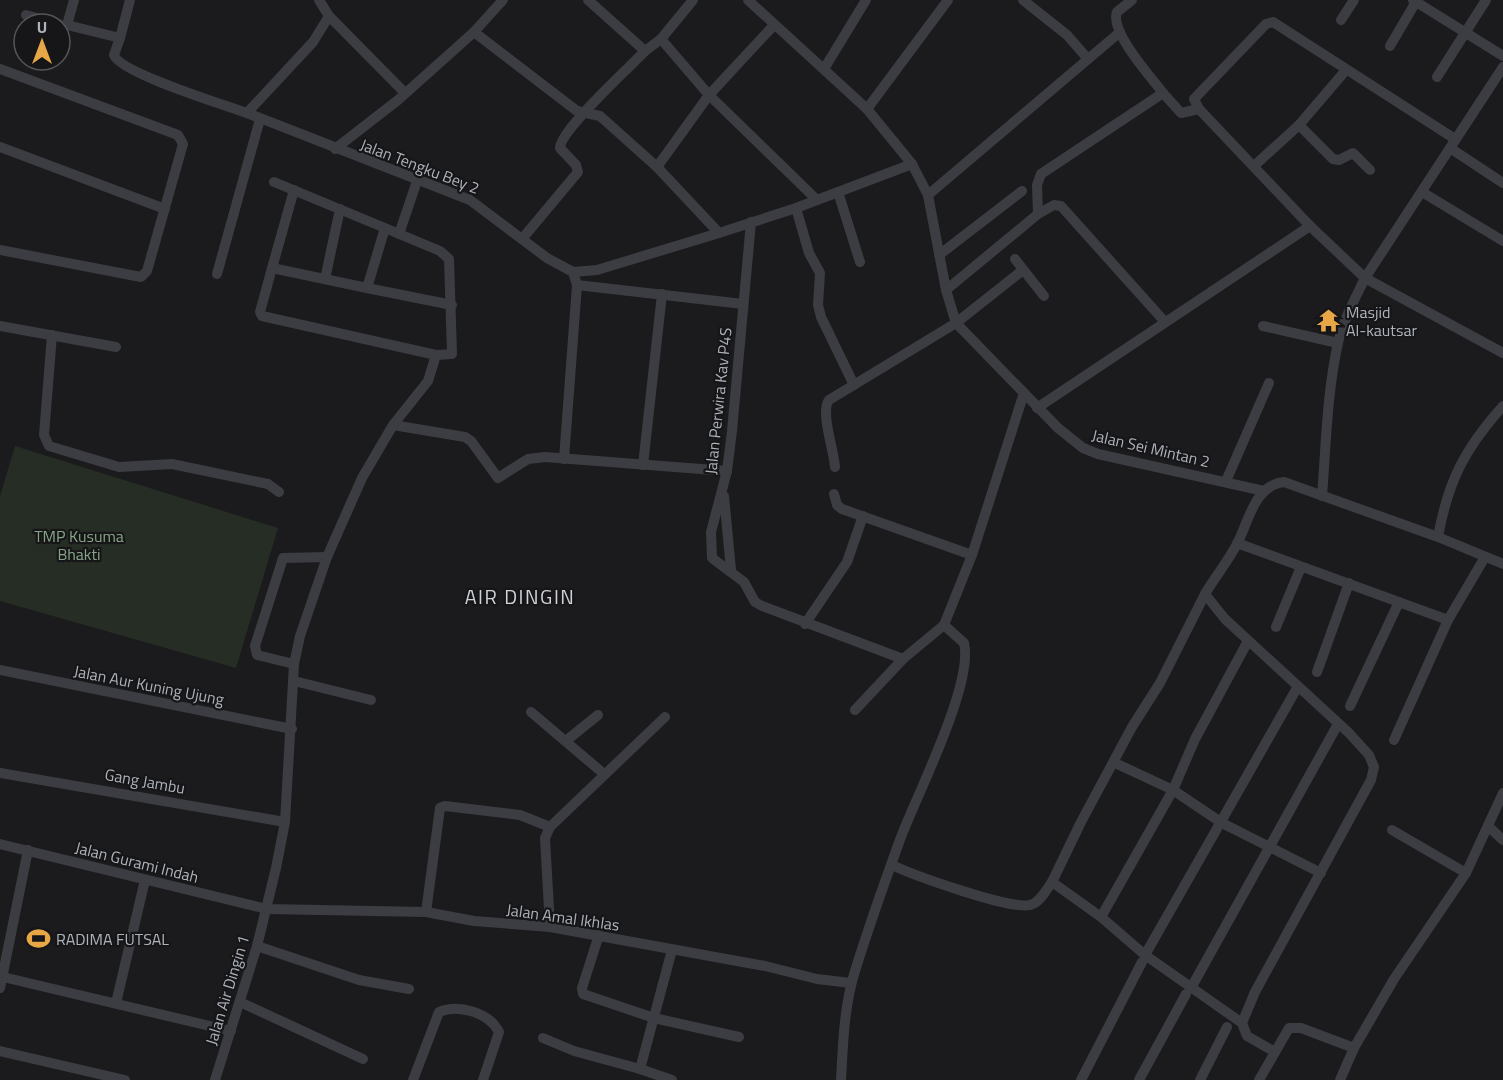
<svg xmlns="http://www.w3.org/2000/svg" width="1503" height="1080" viewBox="0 0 1503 1080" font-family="'Titillium Web',sans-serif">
<rect width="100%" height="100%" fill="#1b1b1d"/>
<polygon fill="#252d25" points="15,446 278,528 236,668 0,601 0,496"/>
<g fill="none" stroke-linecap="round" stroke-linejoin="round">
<g stroke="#3c3d42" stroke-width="10">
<path d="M74,0L67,25L120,38L114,55C120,73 225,105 247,113"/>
<polyline points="319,0 329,16 405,93"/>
<polyline points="503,0 474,32 577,111 600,116 657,167 719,233"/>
<polyline points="588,0 645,51 661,39 693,0"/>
<polyline points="748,0 867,109 912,164 928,195 946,290 956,323 1058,428 1083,448 1098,454 1264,491"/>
<polyline points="1023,0 1067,35 1088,59"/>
<path d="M1132,0L1117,12C1109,31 1151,77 1163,93L1041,174L1037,185L1038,214L1054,205L1061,206L1165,322"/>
<polyline points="1413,0 1503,56"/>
<polyline points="26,15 59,24"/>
<polyline points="329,16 313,42 247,113 470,200 547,258 573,272 597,270 719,233 796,208 912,164"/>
<polyline points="1341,20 1354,0"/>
<polyline points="120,38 130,0"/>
<polyline points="661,39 709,95 817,200"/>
<polyline points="1390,46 1417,0"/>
<polyline points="0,69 178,135 183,144 147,271 141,277 0,250"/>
<polyline points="824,69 866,0"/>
<polyline points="1437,77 1486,0"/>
<polyline points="1163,93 1181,113 1199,109"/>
<polyline points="867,109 948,0"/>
<polyline points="1299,125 1333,159 1339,160 1353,153 1370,170"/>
<polyline points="1455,139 1273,22 1266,24 1194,99 1199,109 1310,226 1365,278 1503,353"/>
<polyline points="0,147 165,209"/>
<polyline points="1450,148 1503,183"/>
<polyline points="335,149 398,100 474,32"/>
<polyline points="1254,166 1299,125 1346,70"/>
<polyline points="657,167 709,95 774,25"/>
<polyline points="274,182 385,228 367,288 272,268 260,312 262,316 436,355 452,354 449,259 440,251 385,228"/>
<polyline points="838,192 860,262"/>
<polyline points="1422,192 1503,241"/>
<polyline points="928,195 1120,32"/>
<polyline points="796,208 809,253 820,273 818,305 821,317 854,385"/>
<polyline points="751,222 732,431 727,471 711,532 712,558 744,582 755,602 762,606 903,659"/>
<polyline points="399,234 417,181"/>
<path d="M522,239L578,172L576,165L560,148C560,130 630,67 645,51"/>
<polyline points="939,255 1022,191"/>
<polyline points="1015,259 1044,296"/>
<polyline points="272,268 294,190"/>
<polyline points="573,272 577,285 743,304"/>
<polyline points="217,274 260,119"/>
<polyline points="325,279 340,209"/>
<polyline points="367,288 452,305"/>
<polyline points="946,290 1038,214"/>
<polyline points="0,326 116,347"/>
<polyline points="1263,326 1338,343"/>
<polyline points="52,335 44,435 49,446 119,467 172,464 268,484 279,492"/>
<polyline points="1037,408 1310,226"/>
<polyline points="393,425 465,437 471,441 498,478 528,459 545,457 727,471"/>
<polyline points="564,459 577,285"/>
<polyline points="643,465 662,294"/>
<path d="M835,467C834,450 820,412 829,400L956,323L1023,270"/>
<polyline points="1226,481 1269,383"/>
<polyline points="834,494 837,505 842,509 972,555"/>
<polyline points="724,496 731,570"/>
<path d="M1322,496C1326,446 1327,392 1338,343C1343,320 1355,299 1365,278L1503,67"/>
<path d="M1438,537C1448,481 1465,448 1503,406"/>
<polyline points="1237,543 1448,620"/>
<polyline points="805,624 847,562 863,516"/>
<polyline points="1276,627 1301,567"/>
<polyline points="294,664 257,655 255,646 283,558 327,557"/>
<polyline points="0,670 292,729"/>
<polyline points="1317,672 1349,583"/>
<polyline points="294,681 371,700"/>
<polyline points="1350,706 1399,602"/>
<polyline points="855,710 903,659 944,625 972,555 1024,393"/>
<polyline points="531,712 604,774"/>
<polyline points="567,740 598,715"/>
<polyline points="1394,740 1448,620 1485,557"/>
<polyline points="1115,763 1173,790 1222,823 1321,873"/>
<polyline points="0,773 285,822"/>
<polyline points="1488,826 1503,840"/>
<polyline points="1392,830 1466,873"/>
<polyline points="0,844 267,909 426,912 474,921 550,927 765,966 817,979 851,983"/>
<path d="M892,865C913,875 1010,910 1030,905C1040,903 1046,890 1052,882L1101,917L1145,955L1242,1023L1247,1036L1275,1052"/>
<polyline points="1052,882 1081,822 1132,727 1160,683 1205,594"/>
<polyline points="426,912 440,808 445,806 520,815 550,827"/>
<polyline points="1101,917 1173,790 1195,739 1248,641"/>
<polyline points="550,927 545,838 550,827 665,717"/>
<polyline points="599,935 582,988 583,994 654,1018 739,1037"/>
<polyline points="257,946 359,980 409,989"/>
<polyline points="1145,955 1297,688"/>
<polyline points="3,977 231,1031"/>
<polyline points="0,988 28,850"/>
<polyline points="1191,988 1338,724"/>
<polyline points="240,1002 363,1059"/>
<polyline points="116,1003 145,880"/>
<path d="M1242,1023L1255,992L1371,780L1374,767L1369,755L1349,733L1225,619L1205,594C1215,577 1229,560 1238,542C1249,520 1255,485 1284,482L1438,537L1503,564"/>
<polyline points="543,1038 574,1051 640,1069"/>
<polyline points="0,1051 125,1080"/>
<polyline points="215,1080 257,946 276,868 285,822 294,664 300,636 327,557 362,478 393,425 428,381 436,355"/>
<path d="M413,1080L439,1012C458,1004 489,1012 499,1032L483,1080"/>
<polyline points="672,1080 640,1069 672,950"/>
<path d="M841,1080C843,1044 844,1006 855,971C869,926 885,881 901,837C917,795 974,683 964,643L944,625"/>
<polyline points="1081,1080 1142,962"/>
<polyline points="1139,1080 1186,994"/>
<polyline points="1200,1080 1227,1027"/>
<polyline points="1259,1080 1289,1028 1301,1028 1354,1048 1394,979 1466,873 1503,793"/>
<polyline points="1340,1080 1354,1048"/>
</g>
</g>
<defs>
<symbol id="temple-bare" viewBox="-9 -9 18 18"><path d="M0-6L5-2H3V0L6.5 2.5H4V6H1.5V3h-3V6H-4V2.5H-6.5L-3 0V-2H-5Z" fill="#e8a747" stroke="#161618" stroke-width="2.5" paint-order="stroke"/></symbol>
<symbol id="stadium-bare" viewBox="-9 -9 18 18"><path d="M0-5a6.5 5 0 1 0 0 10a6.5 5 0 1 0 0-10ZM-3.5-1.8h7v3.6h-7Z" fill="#e8a747" stroke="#161618" stroke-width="2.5" paint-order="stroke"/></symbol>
</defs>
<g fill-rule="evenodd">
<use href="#temple-bare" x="1312" y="304" width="33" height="33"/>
<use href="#stadium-bare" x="22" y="922" width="33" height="33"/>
</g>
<g text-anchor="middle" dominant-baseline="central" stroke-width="4.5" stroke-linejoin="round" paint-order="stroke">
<g font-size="16" fill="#aeb3bb" stroke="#161618">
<text transform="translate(420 166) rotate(21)">Jalan Tengku Bey 2</text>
<text transform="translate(718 401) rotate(-84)">Jalan Perwira Kav P4S</text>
<text transform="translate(1151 448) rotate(13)">Jalan Sei Mintan 2</text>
<text transform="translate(149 685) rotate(11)">Jalan Aur Kuning Ujung</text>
<text transform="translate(145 781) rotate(10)">Gang Jambu</text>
<text transform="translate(137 862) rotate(14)">Jalan Gurami Indah</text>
<text transform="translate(563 917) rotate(8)">Jalan Amal Ikhlas</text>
<text transform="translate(227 990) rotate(-73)">Jalan Air Dingin 1</text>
</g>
<g font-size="16" fill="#aeb3bb" stroke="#161618" text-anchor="start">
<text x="1346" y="312">Masjid<tspan x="1346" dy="18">Al-kautsar</tspan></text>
<text x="56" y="939">RADIMA FUTSAL</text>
</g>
<g font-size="16" fill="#87a586" stroke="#161618">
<text x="79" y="536">TMP Kusuma<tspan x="79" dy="18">Bhakti</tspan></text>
</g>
<g font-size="20" letter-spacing="1.5" fill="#cfd2d8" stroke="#161618">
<text x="520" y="596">AIR DINGIN</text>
</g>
</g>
<g transform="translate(42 42)"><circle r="28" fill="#161618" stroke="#535559" stroke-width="1.5"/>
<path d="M0-4.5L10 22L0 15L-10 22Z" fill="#e8a747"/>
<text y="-9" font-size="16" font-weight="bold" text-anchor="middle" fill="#aeb3bb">U</text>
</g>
</svg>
